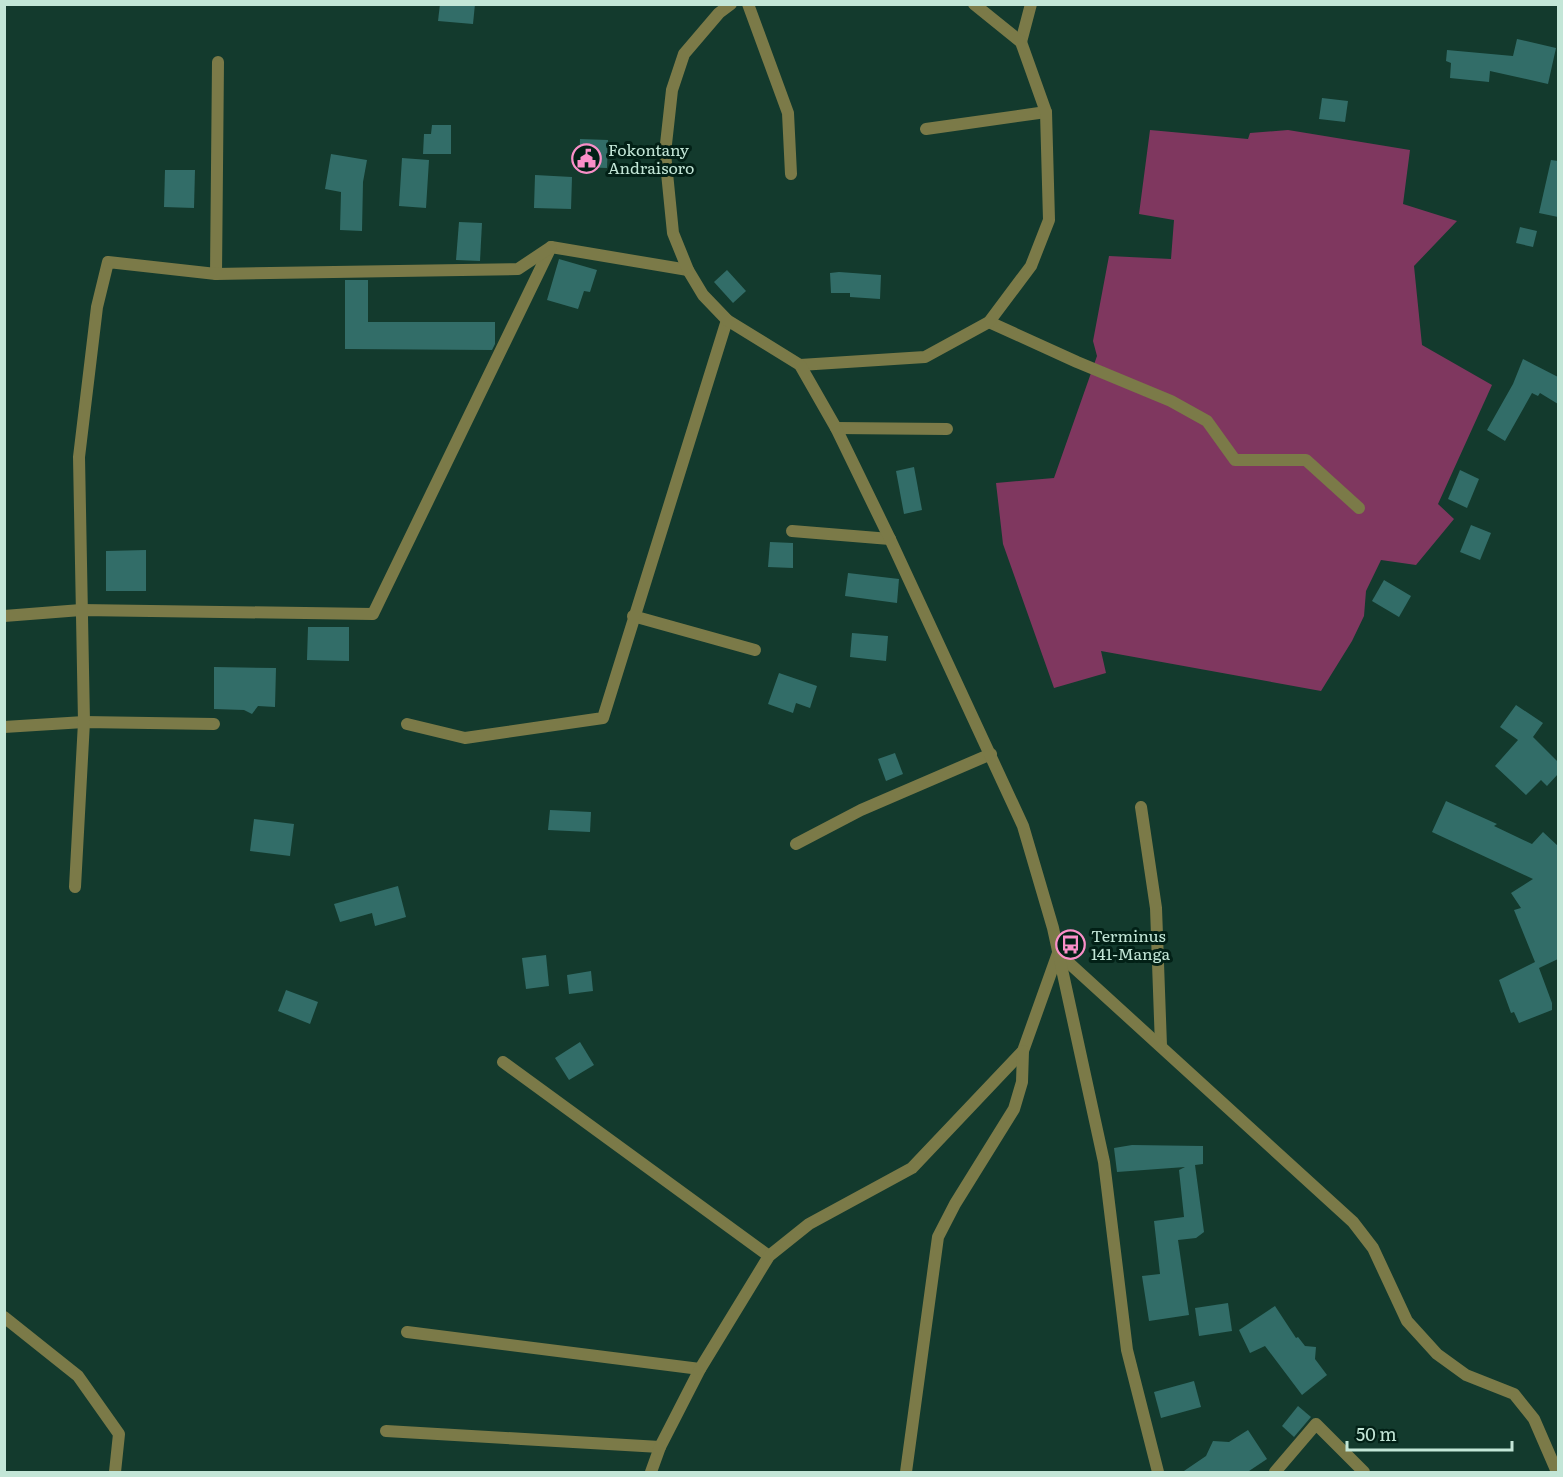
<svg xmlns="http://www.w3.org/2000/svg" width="1563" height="1477" viewBox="0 0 1563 1477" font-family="Literata,serif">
<rect width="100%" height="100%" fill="#133a2d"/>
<polygon fill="#7f375f" points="1150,130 1248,139 1250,133 1288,130 1410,150 1403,204 1457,221 1414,266 1422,345 1492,385 1438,504 1454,519 1416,565 1381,560 1366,591 1364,616 1352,641 1321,691 1101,651 1106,673 1054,688 1003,544 996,483 1054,478 1097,356 1093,341 1109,256 1171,259 1174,220 1139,214"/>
<g fill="#326d68">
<polygon points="440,4 475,4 473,24 438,21"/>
<polygon points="1517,39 1556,48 1548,84 1490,71 1489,82 1450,78 1451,63 1446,61 1447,50 1513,56"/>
<polygon points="1322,98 1348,101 1345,122 1319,119"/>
<polygon points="432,125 451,125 451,154 423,154 424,134 431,134"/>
<polygon points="580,139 608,140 607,168 579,167"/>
<polygon points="331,154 367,160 363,182 362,231 340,230 341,192 325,189"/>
<polygon points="402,158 429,160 426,208 399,206"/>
<polygon points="1551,160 1558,161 1558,217 1539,213"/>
<polygon points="165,170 195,170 194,208 164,207"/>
<polygon points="535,175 572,177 571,209 534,208"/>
<polygon points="459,222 482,223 480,261 456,260"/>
<polygon points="1520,227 1537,231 1533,247 1516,243"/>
<polygon points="559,259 597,270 590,292 584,291 578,309 547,300"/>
<polygon points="727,270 746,291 733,303 714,282"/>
<polygon points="839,272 881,275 880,299 850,297 850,293 831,293 830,273"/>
<polygon points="345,280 368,280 368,322 495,322 495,344 492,350 345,349"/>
<polygon points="1523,359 1558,377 1558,404 1540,393 1538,396 1532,393 1505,441 1487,430 1513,384"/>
<polygon points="914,467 922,510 904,514 896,471"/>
<polygon points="1460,470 1479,479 1467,508 1448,499"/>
<polygon points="1471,525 1491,533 1480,560 1460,552"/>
<polygon points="770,542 793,543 793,568 768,567"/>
<polygon points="146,550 146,591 106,591 106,551"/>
<polygon points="848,573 899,579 897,603 845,596"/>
<polygon points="1384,580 1411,596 1399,617 1372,601"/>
<polygon points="308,627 349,627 349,661 307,660"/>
<polygon points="852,633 888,636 886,661 850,657"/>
<polygon points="214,667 276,668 275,707 258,706 252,714 244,710 214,709"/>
<polygon points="779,673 817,686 810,708 796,703 793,713 768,704"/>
<polygon points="1516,705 1543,723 1533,737 1558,762 1558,774 1547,786 1541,780 1526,795 1495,766 1518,740 1500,727"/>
<polygon points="895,753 903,774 886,781 878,759"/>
<polygon points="1446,801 1497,824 1494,826 1532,844 1543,832 1558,846 1558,959 1539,968 1552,1003 1552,1010 1519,1023 1514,1012 1511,1013 1499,980 1535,962 1514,910 1521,908 1511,893 1533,879 1432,832"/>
<polygon points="550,810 591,812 590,832 548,830"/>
<polygon points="254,819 294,824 290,856 250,851"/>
<polygon points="398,886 406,917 375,926 372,913 340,922 334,904"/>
<polygon points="546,955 549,986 526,989 522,958"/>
<polygon points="591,971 593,991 569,994 567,975"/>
<polygon points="286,990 318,1002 310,1024 278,1011"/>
<polygon points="580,1042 594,1065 569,1080 555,1058"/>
<polygon points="1132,1145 1203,1146 1203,1164 1195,1165 1204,1232 1196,1238 1178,1240 1189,1315 1149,1321 1142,1276 1160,1274 1154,1221 1184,1217 1179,1170 1185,1167 1117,1172 1114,1148"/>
<polygon points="1228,1303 1232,1331 1199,1336 1195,1308"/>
<polygon points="1275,1306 1296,1338 1298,1337 1305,1346 1316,1347 1315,1359 1327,1375 1302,1395 1265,1346 1250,1353 1239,1330"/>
<polygon points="1194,1381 1201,1407 1161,1418 1154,1392"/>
<polygon points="1298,1406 1311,1417 1294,1437 1282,1426"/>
<polygon points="1248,1430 1267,1459 1246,1473 1181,1473 1206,1456 1213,1441 1229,1442"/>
</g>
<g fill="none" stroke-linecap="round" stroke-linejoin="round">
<g stroke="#7b7a48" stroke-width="12">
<polyline points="748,4 788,113 791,174"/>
<polyline points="1021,42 1031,4"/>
<polyline points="926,129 1046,112"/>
<polyline points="216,274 218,62"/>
<polyline points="989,322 1077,362 1171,401 1207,421 1235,460 1306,460 1359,508"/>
<polyline points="800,365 925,357 989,322 1031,266 1049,220 1046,112 1021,42 974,4"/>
<polyline points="836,428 947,429"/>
<polyline points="792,531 890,539"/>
<polyline points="4,616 81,610 373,614 551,247 688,270"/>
<polyline points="633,616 755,650"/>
<polyline points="407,724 465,738 603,718 727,320"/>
<polyline points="4,727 84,722 214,724"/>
<polyline points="1141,807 1156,908 1161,1046"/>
<polyline points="796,844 861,810 991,754"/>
<polyline points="75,887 84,722 79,457 97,307 108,262 216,274 518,269 551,247"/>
<polyline points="503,1062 769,1256"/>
<polyline points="4,1317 78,1376 119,1434 115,1472"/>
<polyline points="407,1332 700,1369"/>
<polyline points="386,1431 660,1447"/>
<polyline points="651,1472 660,1447 700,1369 769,1256 809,1224 912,1168 1023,1051 1058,953 1353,1222 1373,1248 1407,1321 1437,1354 1466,1375 1514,1394 1534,1419 1557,1472"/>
<polyline points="906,1472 938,1237 955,1204 1014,1109 1022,1082 1023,1051"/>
<polyline points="1275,1472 1316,1424 1364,1472"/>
</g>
<polyline stroke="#7b7a48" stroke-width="12" points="731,4 719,13 684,54 672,90 665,153 673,233 688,270 703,295 727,320 800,365 836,428 890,539 1023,826 1053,928 1104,1162 1127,1350 1158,1472"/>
</g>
<defs>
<symbol id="civic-ring" viewBox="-11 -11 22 22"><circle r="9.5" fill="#022016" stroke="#fa8fc8" stroke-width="1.5"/><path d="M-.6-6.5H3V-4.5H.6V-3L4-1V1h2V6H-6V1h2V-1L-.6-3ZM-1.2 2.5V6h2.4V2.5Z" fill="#fa8fc8"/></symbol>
<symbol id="bus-ring" viewBox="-11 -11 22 22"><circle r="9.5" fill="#022016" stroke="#fa8fc8" stroke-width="1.5"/><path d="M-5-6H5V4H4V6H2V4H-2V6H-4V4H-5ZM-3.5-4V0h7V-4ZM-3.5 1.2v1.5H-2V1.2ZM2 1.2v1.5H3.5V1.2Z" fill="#fa8fc8"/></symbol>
</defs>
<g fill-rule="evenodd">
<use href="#civic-ring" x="570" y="142" width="33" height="33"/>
<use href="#bus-ring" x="1054" y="928" width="33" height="33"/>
</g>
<g text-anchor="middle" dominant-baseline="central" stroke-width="6" stroke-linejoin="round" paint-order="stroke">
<g font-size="16" fill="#c3e6d7" stroke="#022016" text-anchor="start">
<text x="608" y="149">Fokontany<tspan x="608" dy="18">Andraisoro</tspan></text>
<text x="1091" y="935">Terminus<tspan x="1091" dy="18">141-Manga</tspan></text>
</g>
</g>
<rect width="1563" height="1477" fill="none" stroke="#c3e6d7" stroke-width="12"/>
<path d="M1347 1441v9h165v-9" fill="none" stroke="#c3e6d7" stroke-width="3"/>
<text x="1356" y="1441" font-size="18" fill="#c3e6d7" stroke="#022016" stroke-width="4.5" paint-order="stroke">50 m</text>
</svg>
